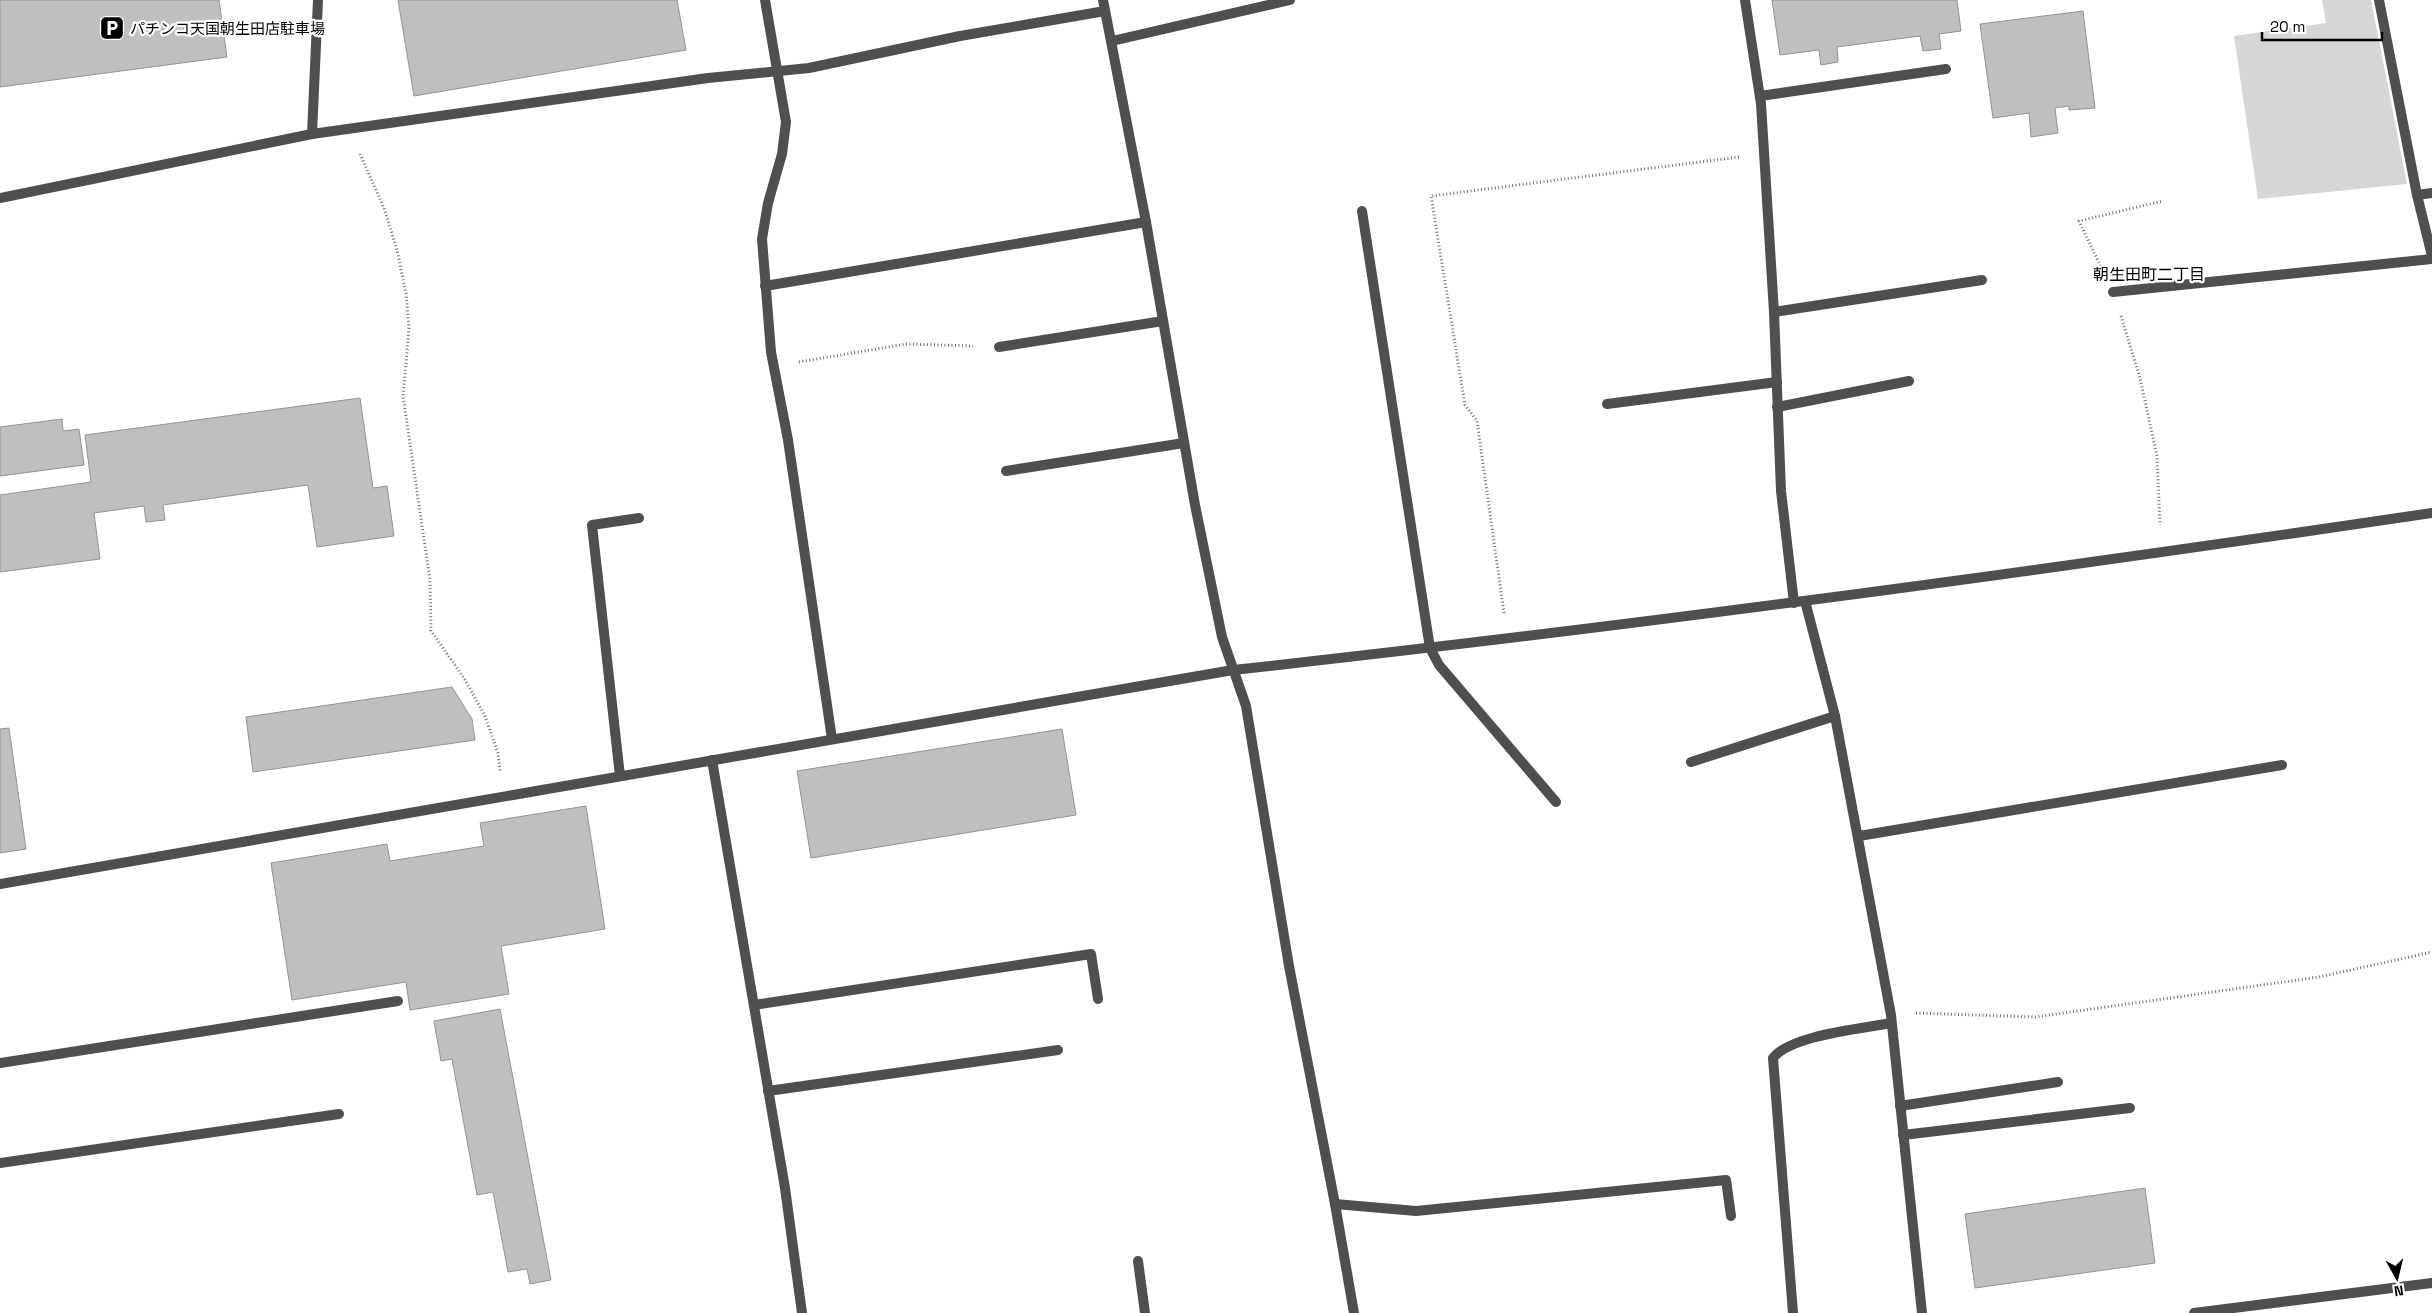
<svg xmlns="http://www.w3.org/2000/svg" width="2432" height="1313" viewBox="0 0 2432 1313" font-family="'Space Grotesk','Noto Sans JP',sans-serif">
<rect width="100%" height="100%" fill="#fff"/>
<polygon fill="#d6d6d6" points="2322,0 2371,0 2407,184 2258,199 2234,36 2326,23"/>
<g fill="#bfbfbf" stroke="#939393">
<polygon points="0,0 219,0 227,57 0,87"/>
<polygon points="398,0 677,0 686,50 414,96"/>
<polygon points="1772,0 1957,0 1961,31 1939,34 1941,49 1923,51 1920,36 1837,47 1838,62 1821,65 1819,50 1780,55"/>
<polygon points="2083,11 2095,108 2069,110 2069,106 2055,108 2058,133 2031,137 2029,113 1993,118 1980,24"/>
<polygon points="360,398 373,488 387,486 394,536 317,547 308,485 163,505 165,520 146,522 144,506 94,513 100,559 0,572 0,495 91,482 85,435"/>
<polygon points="62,419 63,431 79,429 84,465 0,476 0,427"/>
<polygon points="452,687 472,719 475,740 253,772 246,717"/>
<polygon points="9,728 26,849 0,853 0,729"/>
<polygon points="1062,729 1076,815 811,858 797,771"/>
<polygon points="586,806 605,929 501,946 509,994 410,1010 406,982 292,1000 271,863 387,844 390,861 484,846 480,823"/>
<polygon points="500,1009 551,1280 530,1284 527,1269 508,1272 493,1192 477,1195 452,1059 441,1061 434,1021"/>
<polygon points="2145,1188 2155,1263 1975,1288 1965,1214"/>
</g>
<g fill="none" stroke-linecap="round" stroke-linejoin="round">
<g stroke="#717171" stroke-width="3" stroke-dasharray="1 2.5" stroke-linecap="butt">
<polyline points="360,154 384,208 397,250 406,294 409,328 403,396 430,580 431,631 464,678 485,716 498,753 500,771"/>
<polyline points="2102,269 2079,221 2163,201"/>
<polyline points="2121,316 2140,378 2157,456 2160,525"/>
<polyline points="799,362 906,344 973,346"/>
<polyline points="1504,613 1477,421 1465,405 1431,196 1739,157"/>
<polyline points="1916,1013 2035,1017 2319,977 2432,952"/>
</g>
<g stroke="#4f4f4f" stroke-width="10">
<polyline points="765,0 786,122 782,154 768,203 762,239 771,352 788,440 832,739"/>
<polyline points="1103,0 1146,222 1195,505 1222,637 1246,706 1289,966 1335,1204 1354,1313"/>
<polyline points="1745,0 1761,104 1774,312 1781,491 1794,603"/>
<polyline points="2379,0 2417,195 2432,256"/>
<polyline points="1112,41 1290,0"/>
<polyline points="1760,96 1946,69"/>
<polyline points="312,134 318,0"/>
<polyline points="2417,195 2432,193"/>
<polyline points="0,198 312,134 708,78 809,68 960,36 1105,11"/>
<polyline points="1362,211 1430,648 1439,665 1556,802"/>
<polyline points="765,286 1146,222"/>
<polyline points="2113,292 2432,259"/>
<polyline points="1774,312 1982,280"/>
<polyline points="999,347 1163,321"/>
<polyline points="1607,404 1777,382"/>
<polyline points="1777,407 1909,381"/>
<polyline points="1006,471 1184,443"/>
<polyline points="1805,601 1835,716 1891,1015 1922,1313"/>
<polyline points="712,760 785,1188 802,1313"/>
<polyline points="1691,762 1835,716"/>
<polyline points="620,776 592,525 639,518"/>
<polyline points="1859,836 2282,765"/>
<path d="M0,884L1233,670C1634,626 2033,572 2432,513"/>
<polyline points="754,1005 1091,954 1098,999"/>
<polyline points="0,1063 398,1001"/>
<polyline points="768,1091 1058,1050"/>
<polyline points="1900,1106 2058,1082"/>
<polyline points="1903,1135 2130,1108"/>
<polyline points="0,1163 339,1114"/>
<polyline points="1335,1204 1416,1211 1726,1180 1731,1216"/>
<polyline points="1138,1261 1145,1313"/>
<path d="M1793,1313L1773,1058C1791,1035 1861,1029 1891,1023"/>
<polyline points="2194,1313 2432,1283"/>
</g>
</g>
<defs>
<symbol id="parking-square" viewBox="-11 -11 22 22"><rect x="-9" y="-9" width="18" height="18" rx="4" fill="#000" stroke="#fff"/><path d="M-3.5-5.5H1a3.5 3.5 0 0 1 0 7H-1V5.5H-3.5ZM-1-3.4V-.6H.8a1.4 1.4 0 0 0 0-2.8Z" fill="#fff"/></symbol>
</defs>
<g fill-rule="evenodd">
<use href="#parking-square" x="98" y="14" width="28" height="28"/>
</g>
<g text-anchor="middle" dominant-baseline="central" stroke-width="4.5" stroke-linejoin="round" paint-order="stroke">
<g font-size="15" fill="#000" stroke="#fff" text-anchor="start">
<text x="130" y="28">パチンコ天国朝生田店駐車場</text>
</g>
<g font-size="16" fill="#000" stroke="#fff">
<text x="2149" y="274">朝生田町二丁目</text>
</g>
</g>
<g transform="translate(2397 1278) rotate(172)" stroke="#ffffff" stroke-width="4" paint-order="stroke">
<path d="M0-4L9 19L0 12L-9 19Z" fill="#000000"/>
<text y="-8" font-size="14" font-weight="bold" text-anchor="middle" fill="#000000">N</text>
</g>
<path d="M2262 32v8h120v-8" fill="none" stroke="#000000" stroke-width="2.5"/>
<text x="2270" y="32" font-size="15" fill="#000000" stroke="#ffffff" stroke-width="4" paint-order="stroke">20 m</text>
</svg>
